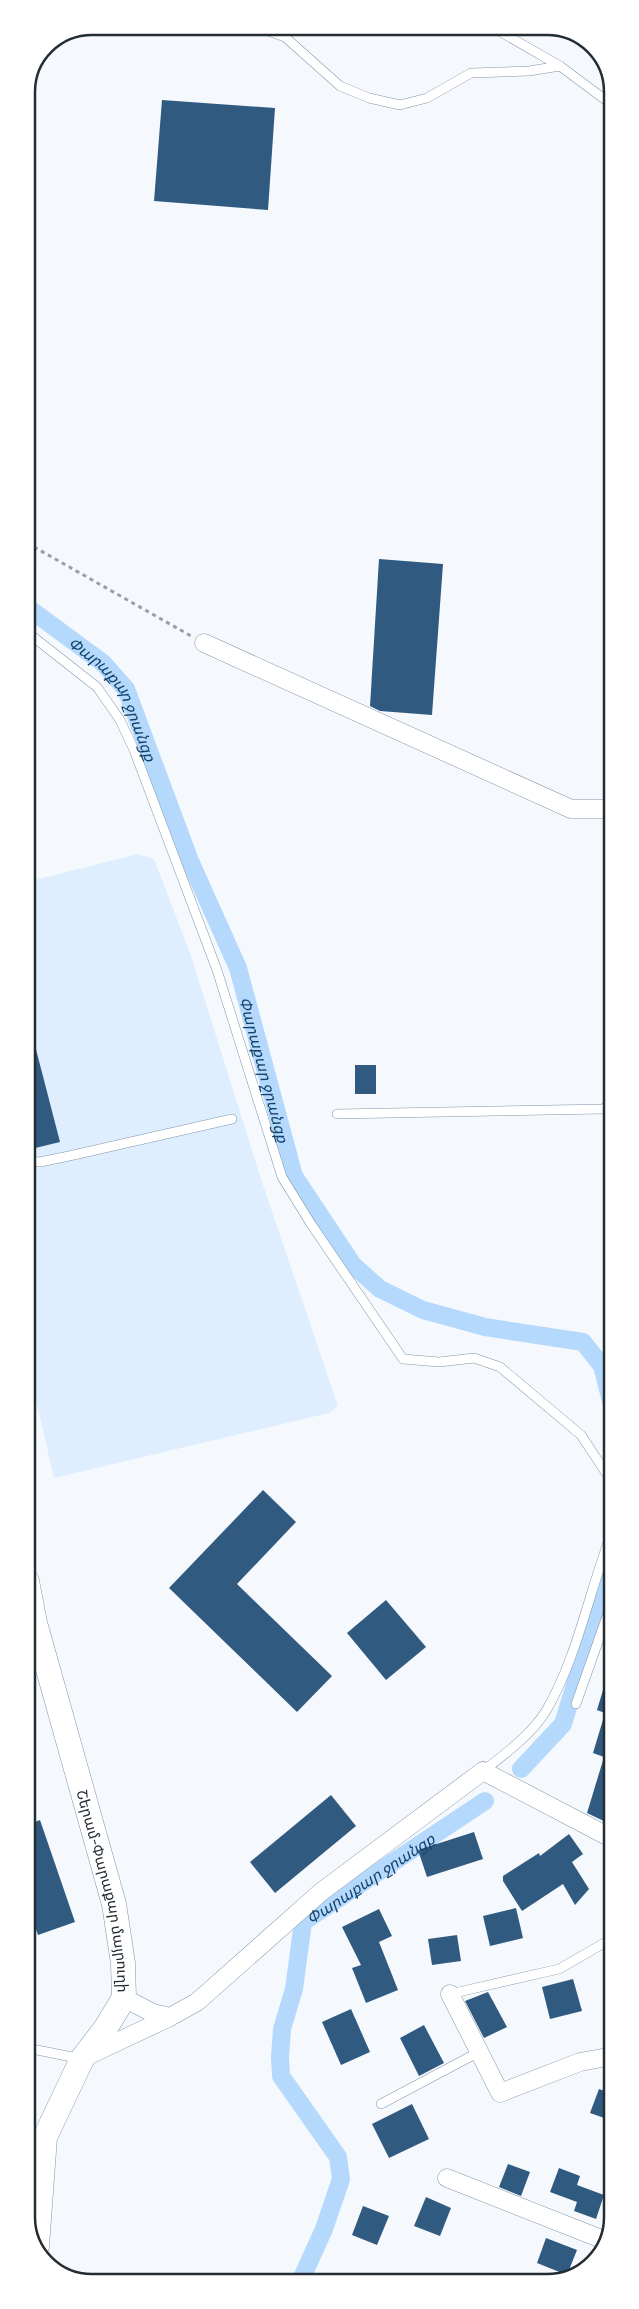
<svg xmlns="http://www.w3.org/2000/svg" width="639" height="2309" viewBox="0 0 639 2309" font-family="Commissioner,'Noto Sans Armenian',sans-serif">
<rect width="100%" height="100%" fill="#f5f9fd"/>
<polygon fill="#deeeff" points="138,854 154,859 190,953 262,1182 338,1406 329,1413 54,1478 27,1361 27,882"/>
<g fill="none" stroke-linecap="round" stroke-linejoin="round">
<g stroke="#b5d9fd" stroke-width="18">
<path id="s1" d="M27,607L103,663L126,689L190,861L238,968L294,1176L353,1265L380,1289L423,1310L485,1327L583,1342L602,1366L612,1405"/>
<polyline points="521,1769 563,1724 612,1563"/>
<path id="s2" d="M300,2282L324,2229L341,2179L338,2157L281,2076L280,2057L282,2029L294,1989L303,1922L485,1801"/>
</g>
</g>
<g fill="#315a80">
<polygon points="162,100 275,108 268,210 154,201"/>
<polygon points="379,559 443,564 432,715 380,711 370,706"/>
<polygon points="31,1030 60,1142 27,1150 27,1031"/>
<rect x="355" y="1065" width="21" height="29"/>
<polygon points="263,1490 296,1522 237,1584 332,1676 297,1712 169,1588"/>
<polygon points="386,1600 426,1647 386,1680 347,1633"/>
<polygon points="609,1670 612,1671 612,1825 587,1813 604,1757 593,1753 605,1713 597,1710"/>
<polygon points="331,1795 356,1826 275,1893 250,1862"/>
<polygon points="40,1820 75,1922 38,1935 27,1904 27,1825"/>
<polygon points="474,1832 483,1859 427,1877 418,1850"/>
<polygon points="569,1834 583,1854 572,1862 589,1889 575,1905 563,1884 522,1911 503,1881 503,1876 539,1853 540,1856"/>
<polygon points="516,1908 523,1938 490,1946 483,1916"/>
<polygon points="379,1909 392,1936 379,1942 398,1990 366,2003 352,1968 361,1965 342,1927"/>
<polygon points="457,1935 461,1961 432,1965 428,1939"/>
<polygon points="573,1979 582,2011 550,2019 542,1987"/>
<polygon points="488,1992 507,2027 484,2038 465,2001"/>
<polygon points="351,2009 370,2052 341,2065 322,2022"/>
<polygon points="424,2025 444,2063 419,2076 400,2038"/>
<polygon points="599,2089 613,2094 613,2121 590,2113"/>
<polygon points="412,2104 429,2139 389,2158 372,2124"/>
<polygon points="508,2164 530,2172 521,2196 499,2187"/>
<polygon points="559,2168 580,2176 577,2185 604,2195 596,2219 574,2211 577,2202 550,2192"/>
<polygon points="426,2197 451,2208 440,2236 414,2226"/>
<polygon points="363,2206 389,2216 377,2245 352,2235"/>
<polygon points="546,2238 577,2250 567,2275 537,2263"/>
</g>
<g fill="none" stroke-linecap="round" stroke-linejoin="round">
<defs>
<g id="lane">
<polyline points="254,26 285,37 340,86 369,98 400,105 427,98 471,73 529,71 560,66"/>
<polyline points="492,27 560,66 611,104"/>
<polyline points="27,632 97,687 120,720 134,750 217,970 282,1177 311,1224 403,1359 439,1362 474,1358 500,1367 581,1435 608,1476 612,1495"/>
<polyline points="337,1114 603,1109 612,1103"/>
<polyline points="27,1161 40,1162 69,1156 232,1119"/>
<polyline points="576,1704 612,1602"/>
<path d="M483,1771C505,1754 531,1735 546,1711C578,1656 589,1591 612,1532"/>
<polyline points="450,1994 559,1969 613,1938"/>
<polyline points="27,2048 82,2059"/>
<polyline points="381,2104 479,2052"/>
</g>
<g id="street">
<polyline points="204,643 571,809 612,809"/>
<polyline points="450,1994 500,2093 580,2062 613,2056"/>
<polyline points="124,1998 153,2013 170,2017 197,2002 321,1892 483,1771 613,1839"/>
<polyline points="85,2057 170,2017"/>
<polyline points="447,2178 604,2240"/>
</g>
<g id="secondary">
<path id="s3" d="M27,1581L35,1623L114,1904L123,1963L124,1998L105,2029L82,2059L45,2137L37,2246"/>
</g>
</defs>
<use href="#lane" stroke="#8296aa" stroke-width="10"/>
<use href="#street" stroke="#8296aa" stroke-width="19"/>
<use href="#secondary" stroke="#8296aa" stroke-width="25"/>
<polyline stroke="#999fa5" stroke-width="3" stroke-dasharray="4 4" stroke-linecap="butt" points="27,543 191,636"/>
<use href="#lane" stroke="#fff" stroke-width="9"/>
<use href="#street" stroke="#fff" stroke-width="18"/>
<use href="#secondary" stroke="#fff" stroke-width="24"/>
</g>
<g text-anchor="middle" dominant-baseline="central" stroke-width="5" stroke-linejoin="round" paint-order="stroke">
<g font-size="15" fill="#242c34" stroke="#fff">
<text stroke="none"><textPath href="#s3" startOffset="320">Շերամ-Փարաքար մայրուղի</textPath></text>
</g>
<g font-size="16" font-style="italic" fill="#13436c" stroke="#fff">
<text stroke="none"><textPath href="#s1" startOffset="130">Փարաքար ջրանցք</textPath></text>
<text stroke="none"><textPath href="#s1" startOffset="535">Փարաքար ջրանցք</textPath></text>
<text stroke="none"><textPath href="#s2" startOffset="469">Փարաքար ջրանցք</textPath></text>
</g>
</g>
<path d="M0 0H639V2309H0ZM92 35H547A57 57 0 0 1 604 92V2217A57 57 0 0 1 547 2274H92A57 57 0 0 1 35 2217V92A57 57 0 0 1 92 35Z" fill="#fff" fill-rule="evenodd"/>
<path fill="none" stroke="#242c34" stroke-width="2.5" d="M92 35H547A57 57 0 0 1 604 92V2217A57 57 0 0 1 547 2274H92A57 57 0 0 1 35 2217V92A57 57 0 0 1 92 35Z"/>
</svg>
